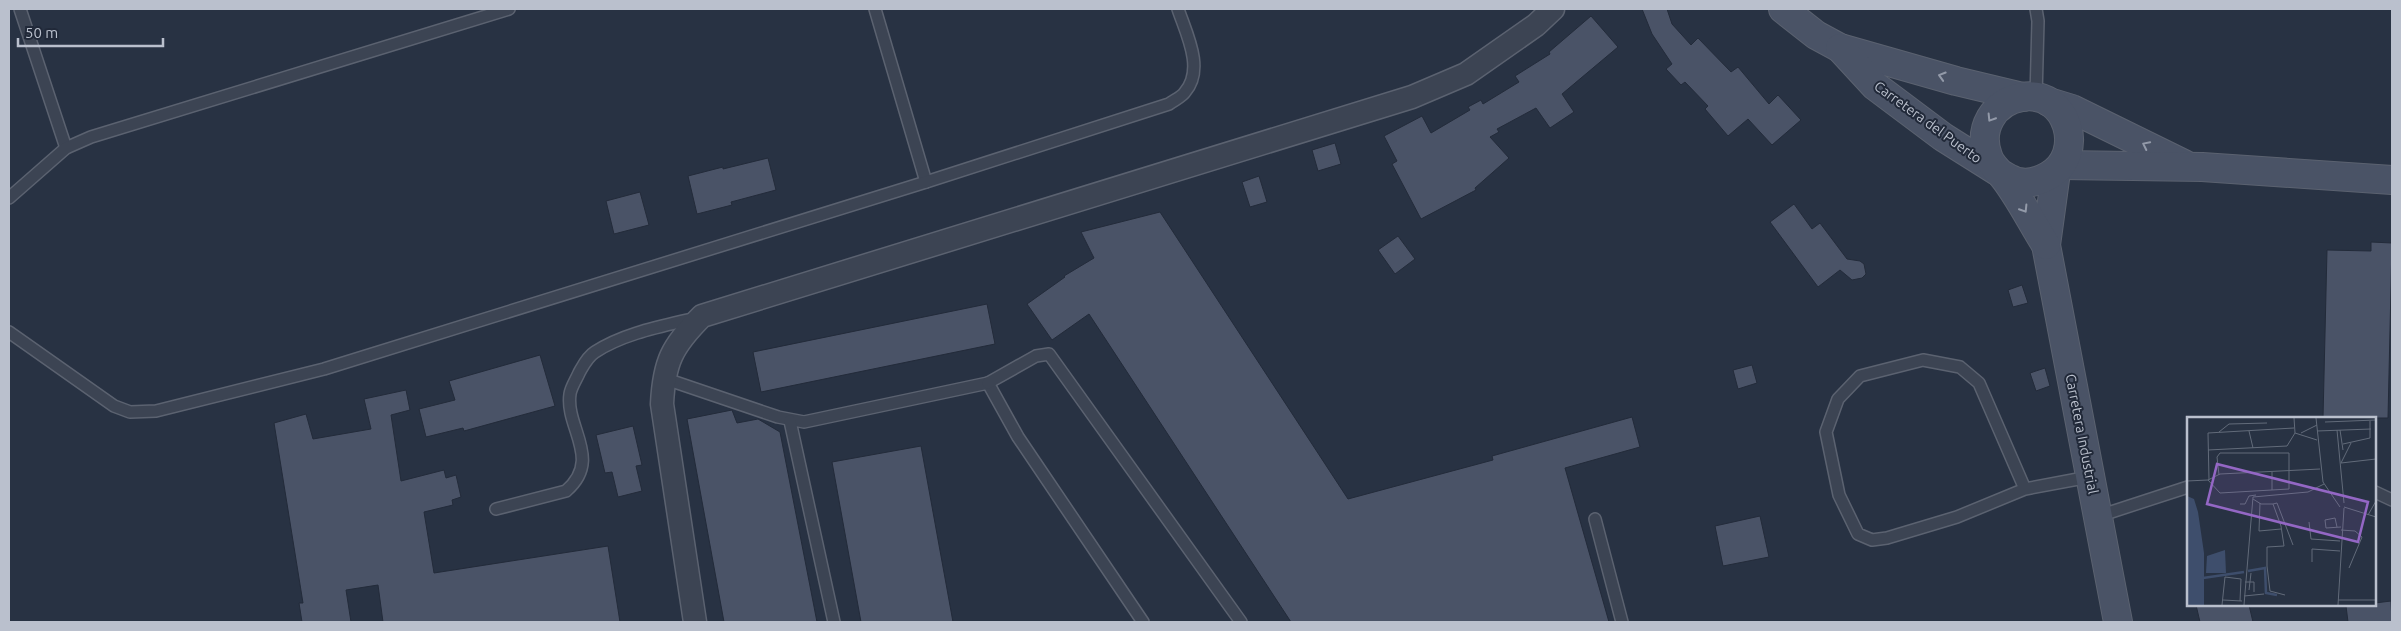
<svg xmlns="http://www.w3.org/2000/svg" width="2401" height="631" viewBox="0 0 2401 631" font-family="Ubuntu,sans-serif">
<rect width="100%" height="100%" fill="#283243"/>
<g fill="#4a5367" stroke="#232b3a">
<polygon points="1642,9 1667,9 1672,24 1691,45 1698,38 1731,72 1738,67 1769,104 1778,95 1801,120 1772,145 1748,119 1728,136 1705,109 1708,106 1685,82 1681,85 1666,69 1672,64 1652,34"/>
<polygon points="1591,16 1618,47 1562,94 1574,112 1550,128 1536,108 1497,129 1499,132 1490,137 1509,158 1475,188 1476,190 1421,219 1392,164 1397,161 1384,136 1422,116 1431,133 1470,110 1468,107 1481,100 1483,104 1519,82 1515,76 1550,54 1549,52"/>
<polygon points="1335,143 1341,164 1318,171 1312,150"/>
<polygon points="768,158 776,190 731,202 732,205 697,214 688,176 723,167 723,169"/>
<polygon points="1259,176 1267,202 1250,207 1242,182"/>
<polygon points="640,192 649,225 614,234 606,201"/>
<polygon points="1794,204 1812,229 1820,223 1847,259 1860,261 1864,264 1866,274 1862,278 1852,280 1840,270 1818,287 1770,222"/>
<polygon points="1160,212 1348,499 1493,460 1492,456 1632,417 1640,447 1565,468 1609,622 1291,622 1089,314 1052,340 1027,304 1065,277 1064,276 1094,258 1081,232"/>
<polygon points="1398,236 1415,259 1395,274 1378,250"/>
<polygon points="2371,242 2392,243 2388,418 2323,418 2327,250 2371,251"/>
<polygon points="2022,285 2028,303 2013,307 2008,290"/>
<polygon points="987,304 995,344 761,392 753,352"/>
<polygon points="540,355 555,406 464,431 463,428 426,437 419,409 455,400 449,381"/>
<polygon points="1752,365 1757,383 1738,389 1733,370"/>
<polygon points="2045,368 2050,386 2036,391 2030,373"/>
<polygon points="406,390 410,410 391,415 401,481 444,470 446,478 456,475 461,497 452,500 453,505 424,512 434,573 608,546 620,622 383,622 378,585 346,590 351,622 302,622 299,603 303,603 274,423 306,414 313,439 371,429 364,399"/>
<polygon points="732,410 737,423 758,419 780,432 817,622 724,622 687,419"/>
<polygon points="633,426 642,465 636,466 642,491 618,497 612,472 605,473 596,435"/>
<polygon points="921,446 953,622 861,622 832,462"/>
<polygon points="1760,516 1769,557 1723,566 1715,526"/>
<polygon points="2391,601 2392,622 2348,622 2346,606 2375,605 2375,603"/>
<polygon points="2196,605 2249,605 2253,622 2200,622"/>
</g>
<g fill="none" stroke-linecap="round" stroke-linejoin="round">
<defs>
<g id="lane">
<polyline points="20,9 66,148"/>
<polyline points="875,9 926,182"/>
<polyline points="2036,97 2038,21 2036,9"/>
<polyline points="9,198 66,148 91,137 509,9"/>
<path d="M9,332L114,406L130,412L156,411L324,369L926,182L1169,104C1174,100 1182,97 1185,92C1205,69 1186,33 1178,9"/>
<polyline points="663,378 778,417 804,422 988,383 1018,437 1143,622"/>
<polyline points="988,383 1036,356 1049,354 1241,622"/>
<polyline points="790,421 834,622"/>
<polyline points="2025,489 1979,383 1960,367 1923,360 1860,376 1838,399 1826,432 1839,495 1858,534 1872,540 1887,538 1957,517 2025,489 2089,477"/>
<polyline points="2375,492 2392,500"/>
<path d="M496,509L566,491C603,459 565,428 570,394C571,387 576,380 579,373C583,366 587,357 595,352C624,333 663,326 696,318"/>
<polyline points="2099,516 2188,487"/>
<polyline points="1595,519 1622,622"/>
</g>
<path id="street" d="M695,622L662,404C664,362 672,346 702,316L1412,97L1466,74L1536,25L1553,9"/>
<g id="secondary">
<polyline points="1783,9 1816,35 1840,48 1956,81 2023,97"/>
<polyline points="1840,48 1875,86 1943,137 1997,171"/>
<polyline points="2049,102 2072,109 2184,164"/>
<polyline points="2062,165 2202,167 2392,180"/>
<polyline points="2056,172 2046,245 2118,622"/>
<path d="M2001,174C2007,177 2013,181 2019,182C2029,184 2039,181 2048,176C2087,155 2068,89 2022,97C1993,102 1978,129 1988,156C1990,163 1996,169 2001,174C2016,191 2033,225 2046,245"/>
</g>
</defs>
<use href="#lane" stroke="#5b6270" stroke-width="14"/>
<use href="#street" stroke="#5b6270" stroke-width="25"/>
<use href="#secondary" stroke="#5b6270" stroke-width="30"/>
<use href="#lane" stroke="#3c4453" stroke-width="11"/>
<use href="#street" stroke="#3c4453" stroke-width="22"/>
<use href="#secondary" stroke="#4a5366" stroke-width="28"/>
</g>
<defs><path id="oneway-chevron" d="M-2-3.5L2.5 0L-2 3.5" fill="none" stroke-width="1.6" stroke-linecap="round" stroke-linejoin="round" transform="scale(1.25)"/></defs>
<g stroke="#939aa9">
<use href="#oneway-chevron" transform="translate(1942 76) rotate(-163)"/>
<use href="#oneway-chevron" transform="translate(1991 118) rotate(122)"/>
<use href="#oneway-chevron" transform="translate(2146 145) rotate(-154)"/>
<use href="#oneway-chevron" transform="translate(2024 209) rotate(58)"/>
</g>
<g text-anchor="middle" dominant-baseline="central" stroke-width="4" stroke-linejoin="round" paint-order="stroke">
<g font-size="14" fill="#bac0cd" stroke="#212939">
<text transform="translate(1928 122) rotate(36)">Carretera del Puerto</text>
<text transform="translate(2082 434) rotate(79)">Carretera Industrial</text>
</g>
</g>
<g transform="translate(2187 417)">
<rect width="189" height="189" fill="#283243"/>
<path d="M0,79L7,82L11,95L17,136V188H0ZM38,133L39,156H19L20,139Z" fill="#3e4e6c"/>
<path fill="none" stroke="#3e4e6c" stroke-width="2.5" d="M61,154L78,151L79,176L90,178M16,161L57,155"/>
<path fill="none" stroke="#626b7a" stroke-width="1" d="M107,1L108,16L130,23M129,1L136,65L153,90M138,5L189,3M150,13L157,86M153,13L156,33M62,14L66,31M130,14L184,12M32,15L42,7L80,6M114,16L130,8M156,27L183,21V4M21,33L100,29L108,16M154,46L189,42M154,46L164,26M85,55V73M21,63L33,76L102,72V36H33L30,40L32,58M22,63L21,16L107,11M0,64L21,63L33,57L133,52M66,82L74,87H86L94,109L97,129L80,130V149L83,174L98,178M73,86L72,114L94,112M53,87H58L62,79L69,78M86,87L90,86L106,128M157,90L189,100M181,98L189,84M122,105L124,122L153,124M150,110L148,101L138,103L139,111L154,110M154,113L168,114L175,120L162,151M125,145V132L153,134M58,165H67V175M62,173L64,156M57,179L77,177M36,183L55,184M151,183H189M35,188L38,160L54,162L53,184M57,188L66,80L121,75L137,67M151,188L157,91"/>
<path fill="#9467c5" fill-opacity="0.15" stroke="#9467c5" stroke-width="2.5" d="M30,47L181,85L171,125L20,87Z"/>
<rect width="189" height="189" fill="none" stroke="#bac0cd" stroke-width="2.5"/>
</g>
<rect width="2401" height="631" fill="none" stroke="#bac0cd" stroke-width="20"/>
<path d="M18 38v8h145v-8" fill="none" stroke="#bac0cd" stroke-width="2.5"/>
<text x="25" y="38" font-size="15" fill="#bac0cd" stroke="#212939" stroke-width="4" paint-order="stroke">50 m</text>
</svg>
